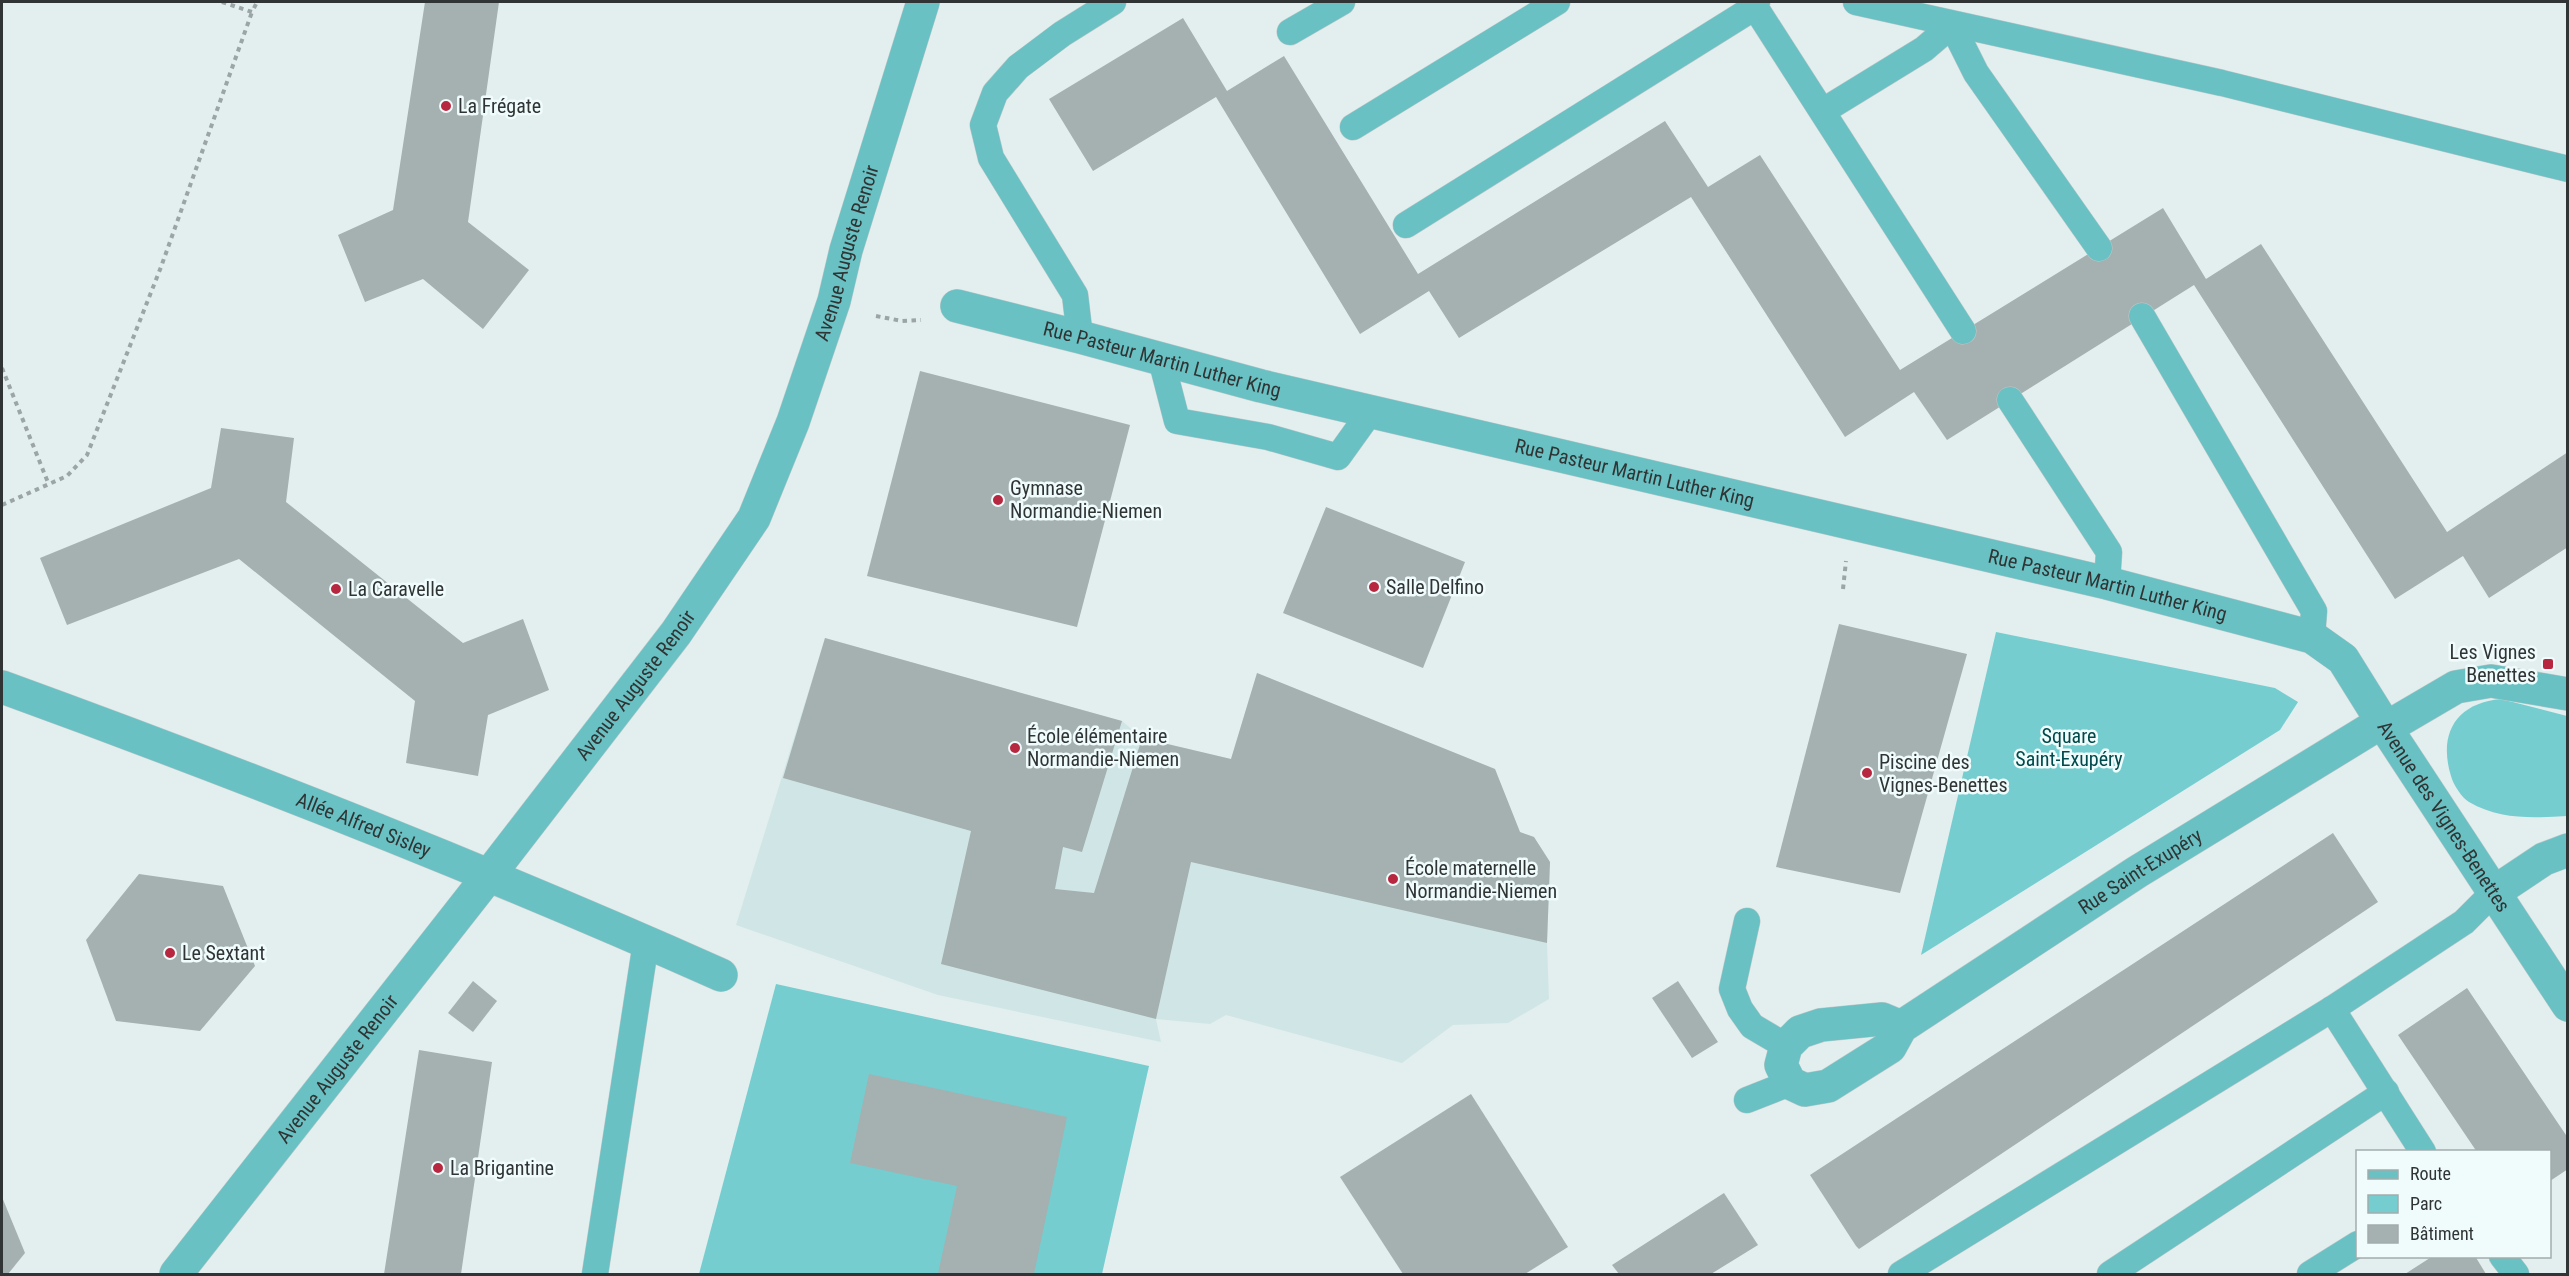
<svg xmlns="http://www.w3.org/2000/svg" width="2569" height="1276" viewBox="0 0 2569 1276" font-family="'Roboto Condensed',sans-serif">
<rect width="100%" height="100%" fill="#e3eeef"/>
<polygon fill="#d0e6e6" points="825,638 1122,721 1142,738 1231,759 1257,673 1495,769 1520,832 1534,837 1550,862 1547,943 1549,999 1508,1023 1453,1025 1402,1063 1226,1015 1210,1024 1156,1019 1161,1042 938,995 736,925"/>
<g fill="#75cdcf">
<polygon points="1996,632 2275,688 2298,702 2280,730 1921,955"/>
<path d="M2501,699L2567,716V816C2533,818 2500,820 2469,802C2462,798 2453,784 2451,776C2438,734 2456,703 2501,699Z"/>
<polygon points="776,984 1149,1066 1102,1274 699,1274"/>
</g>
<g fill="#a5b0b0">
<polygon points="425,2 499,2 468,222 529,270 483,329 423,279 365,302 338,235 393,210"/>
<polygon points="1183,18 1227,91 1284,56 1418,274 1665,121 1708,187 1760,155 1900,370 2163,208 2206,279 2261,244 2447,532 2568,452 2568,547 2489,598 2463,556 2395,599 2194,285 1947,440 1914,392 1845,437 1691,197 1459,338 1429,291 1360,334 1216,97 1093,171 1049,99"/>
<polygon points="920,371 1130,425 1077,627 867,576"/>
<polygon points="221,428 294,438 286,502 463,643 523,619 549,690 488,715 478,776 406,763 415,701 239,559 67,625 40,558 211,488"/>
<polygon points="1326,507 1465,562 1423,668 1283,613"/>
<polygon points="1839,624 1967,654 1900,893 1776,867"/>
<polygon points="825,638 1122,721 1082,852 1063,847 1055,889 1094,893 1142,738 1231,759 1257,673 1495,769 1520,832 1534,837 1550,862 1547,943 1191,862 1156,1019 941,964 971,831 783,778"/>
<polygon points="2333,833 2378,902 1859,1249 1856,1246 1810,1175"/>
<polygon points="139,874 223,886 255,966 200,1031 116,1021 86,940"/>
<polygon points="473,981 497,1001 473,1032 448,1013"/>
<polygon points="1678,981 1718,1042 1692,1058 1652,998"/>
<polygon points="2467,988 2568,1138 2568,1169 2550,1181 2550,1152 2477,1152 2398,1035"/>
<polygon points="419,1050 492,1062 461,1274 384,1274"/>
<polygon points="869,1074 1067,1117 1034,1274 938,1274 957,1186 850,1163"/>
<polygon points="1471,1094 1568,1247 1525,1274 1403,1274 1340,1177"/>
<polygon points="1724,1193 1758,1245 1711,1274 1619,1274 1612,1265"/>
<polygon points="2,1197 25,1253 8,1274 2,1274"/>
<polygon points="2433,1256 2475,1256 2486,1274 2405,1274"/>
</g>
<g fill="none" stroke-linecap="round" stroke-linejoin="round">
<defs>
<g id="service">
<polyline points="1757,2 1755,7 1963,331"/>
<polyline points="1856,2 2222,83 2568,169"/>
<polyline points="1290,32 1342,2"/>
<polyline points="1823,111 1924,49 1952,25 1976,73 2099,248"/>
<polyline points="1353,127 1557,2"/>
<polyline points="1406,225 1755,7"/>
<polyline points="2142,316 2314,611 2312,637"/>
<polyline points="1080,337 1075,295 991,158 983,125 995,93 1018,67 1062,34 1113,2"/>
<polyline points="1161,359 1177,421 1268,437 1338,457 1371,411"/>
<polyline points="2010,400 2109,552 2107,583"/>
<polyline points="1747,921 1732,989 1740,1009 1752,1026 1786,1046"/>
<polyline points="2332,1009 2423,1152"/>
<polyline points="1747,1100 1790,1083"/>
<polyline points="2502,1256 2516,1274"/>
<polyline points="595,1274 646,942"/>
<polyline points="1901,1274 2332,1009 2464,922 2493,893"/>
<polyline points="2110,1274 2386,1092"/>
<polyline points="2310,1274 2358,1244"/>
</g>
<g id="minor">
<path id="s1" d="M957,306L1080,337L1261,386L2107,583L2312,637L2343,659L2386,728L2568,1005"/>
<path id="s2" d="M2,687C244,775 485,870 721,975"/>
<polyline points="2386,728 2456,687 2491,681 2568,694"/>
<polyline points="2493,893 2544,859 2568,850"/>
<path id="s3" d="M1901,1027L1882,1019L1821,1025L1800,1032L1786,1046L1781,1065L1790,1083L1805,1090L1828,1086L1890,1047L1901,1027L2137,872L2382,722"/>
<path id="s4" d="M176,1274L490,874L676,633L754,518L793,422L834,301L846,250L923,2"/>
</g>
</defs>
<use href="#service" stroke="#bfc9ca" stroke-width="27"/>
<use href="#minor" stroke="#bfc9ca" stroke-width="34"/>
<g stroke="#9ca5a5" stroke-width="4" stroke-dasharray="4.5 4.5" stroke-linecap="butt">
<polyline points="222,2 252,12 257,2"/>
<polyline points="876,316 902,321 921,320"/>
<polyline points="2,368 49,485"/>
<polyline points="2,505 67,476 87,455 161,267 252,12"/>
<polyline points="1843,589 1846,561"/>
</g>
<use href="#service" stroke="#69c1c3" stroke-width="26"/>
<use href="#minor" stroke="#69c1c3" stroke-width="33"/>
</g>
<g fill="#b82740" stroke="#f0fcfc" stroke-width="2">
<circle cx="446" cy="106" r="6"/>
<circle cx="998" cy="500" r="6"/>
<circle cx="1374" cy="587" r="6"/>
<circle cx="336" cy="589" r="6"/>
<rect x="2542" y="658" width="12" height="12" rx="3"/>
<circle cx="1015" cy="748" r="6"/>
<circle cx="1867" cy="773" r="6"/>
<circle cx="1393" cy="879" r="6"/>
<circle cx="170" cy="953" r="6"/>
<circle cx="438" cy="1168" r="6"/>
</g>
<g text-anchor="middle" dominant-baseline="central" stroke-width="5" stroke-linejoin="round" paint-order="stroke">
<g font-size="20" fill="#303434" stroke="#f0fcfc" text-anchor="start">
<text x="458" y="106">La Frégate</text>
<text x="1010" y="488">Gymnase<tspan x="1010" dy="23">Normandie-Niemen</tspan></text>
<text x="1386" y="587">Salle Delfino</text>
<text x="348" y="589">La Caravelle</text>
<text x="2536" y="652" text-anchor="end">Les Vignes<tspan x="2536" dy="23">Benettes</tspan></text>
<text x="1027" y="736">École élémentaire<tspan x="1027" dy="23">Normandie-Niemen</tspan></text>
<text x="1879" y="762">Piscine des<tspan x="1879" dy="23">Vignes-Benettes</tspan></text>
<text x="1405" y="868">École maternelle<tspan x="1405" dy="23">Normandie-Niemen</tspan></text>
<text x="182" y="953">Le Sextant</text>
<text x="450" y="1168">La Brigantine</text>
</g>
<g font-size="20" fill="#303434" stroke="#f0fcfc">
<text stroke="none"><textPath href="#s4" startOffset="1233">Avenue Auguste Renoir</textPath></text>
<text stroke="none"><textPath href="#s1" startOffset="212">Rue Pasteur Martin Luther King</textPath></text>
<text stroke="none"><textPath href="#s1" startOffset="698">Rue Pasteur Martin Luther King</textPath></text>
<text stroke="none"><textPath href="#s1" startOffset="1184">Rue Pasteur Martin Luther King</textPath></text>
<text stroke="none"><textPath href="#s4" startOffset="747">Avenue Auguste Renoir</textPath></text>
<text stroke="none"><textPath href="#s1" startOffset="1620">Avenue des Vignes-Benettes</textPath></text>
<text stroke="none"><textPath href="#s2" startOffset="387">Allée Alfred Sisley</textPath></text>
<text stroke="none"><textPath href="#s3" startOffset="585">Rue Saint-Exupéry</textPath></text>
<text stroke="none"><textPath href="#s4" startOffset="261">Avenue Auguste Renoir</textPath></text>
</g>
<g font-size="20" fill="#004a4c" stroke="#f0fcfc">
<text x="2069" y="736">Square<tspan x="2069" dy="23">Saint-Exupéry</tspan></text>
</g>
</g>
<rect width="2569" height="1276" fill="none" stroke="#303434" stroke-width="6"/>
<rect x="2356" y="1150" width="195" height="108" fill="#f0fcfc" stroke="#a3acac" stroke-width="1.5"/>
<rect x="2368" y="1170" width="30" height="9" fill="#69c1c3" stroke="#a3acac" stroke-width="1.5"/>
<text x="2410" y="1180" font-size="18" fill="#303434">Route</text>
<rect x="2368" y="1195" width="30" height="18" fill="#75cdcf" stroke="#a3acac" stroke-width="1.5"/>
<text x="2410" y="1210" font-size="18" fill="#303434">Parc</text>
<rect x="2368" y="1225" width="30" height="18" fill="#a5b0b0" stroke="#a3acac" stroke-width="1.5"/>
<text x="2410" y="1240" font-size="18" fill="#303434">Bâtiment</text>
</svg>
